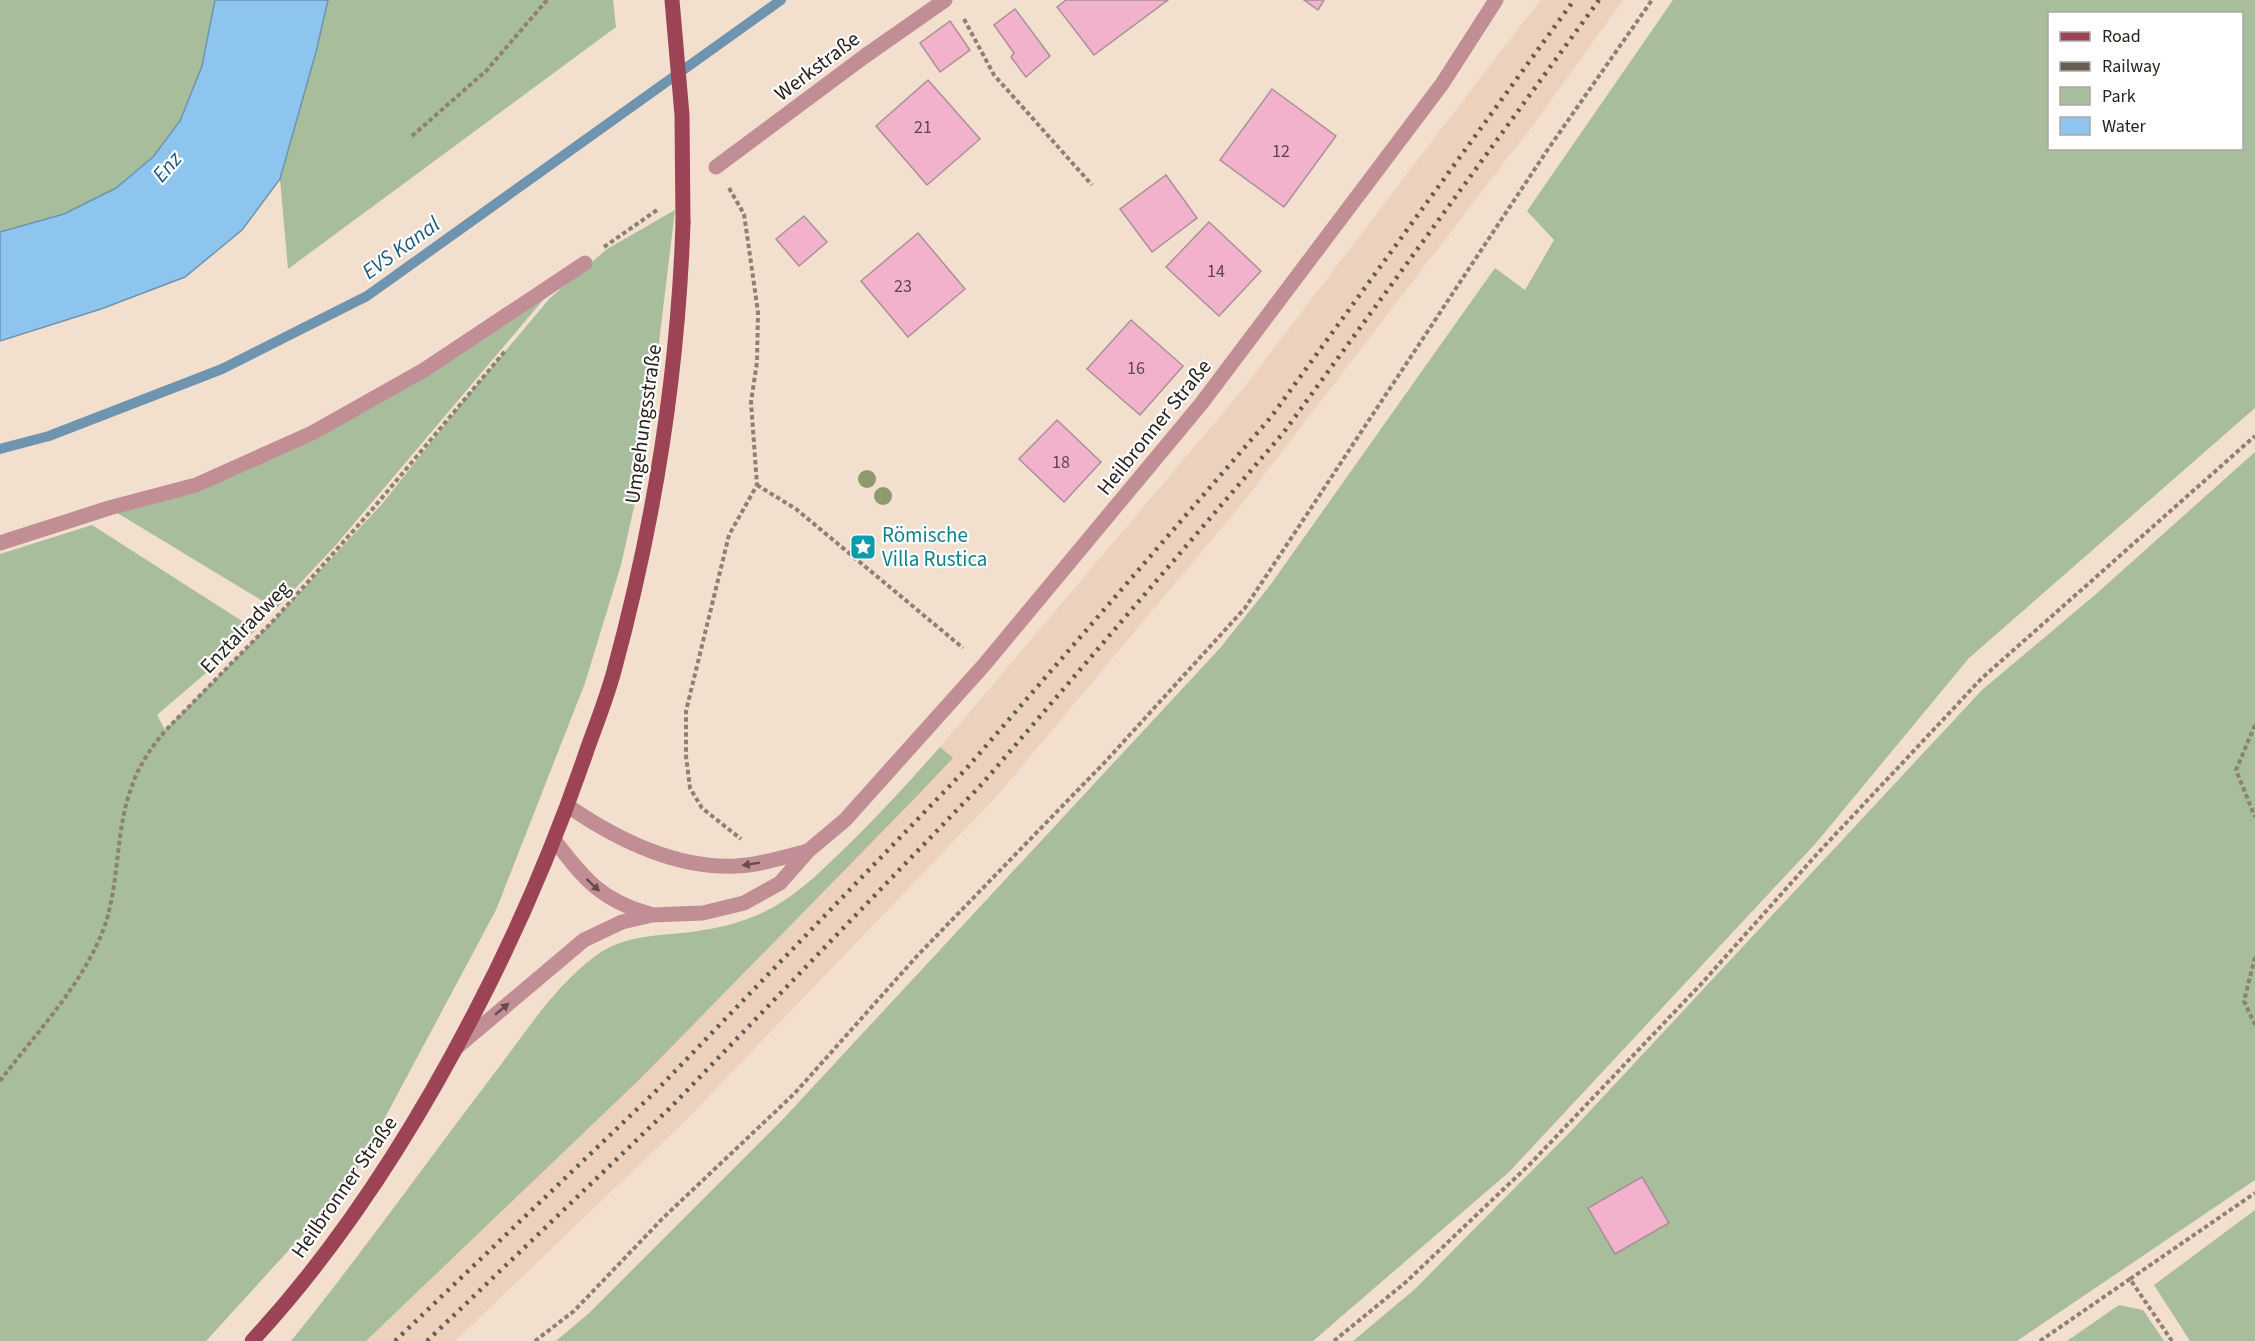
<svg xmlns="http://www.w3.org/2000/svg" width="2255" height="1341" viewBox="0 0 2255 1341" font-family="'Source Sans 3',sans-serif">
<rect width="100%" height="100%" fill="#f3dfce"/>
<polygon fill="#ecd1bc" points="1541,0 1623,0 1539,117 1244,501 997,796 685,1121 455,1341 366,1341 641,1078 952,758 940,747 1239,394 1497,56"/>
<g fill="#a7bd9b" fill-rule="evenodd">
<polygon points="0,0 215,0 202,66 180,121 153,157 116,188 64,214 0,232"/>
<polygon points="326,0 613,0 616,27 288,269 280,179"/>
<path d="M1673,0H2255V408L1969,658L1816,843L1509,1172L1313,1341H556L588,1314L785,1117L1221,647L1271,584L1495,268L1525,290L1554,240L1527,211ZM2050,14H2242V148H2050Z"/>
<polygon points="675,210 645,458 621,565 585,683 496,910 350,1183 206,1341 0,1341 0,554 92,525 256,630 157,715 165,730 274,620 382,504 465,399 550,298 607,249"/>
<polygon points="549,293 335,546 276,609 114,511 199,488"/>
<polygon points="2255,452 2255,1180 2017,1341 1353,1341 1415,1289 1574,1128 1982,690 2096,594"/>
<path d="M940,747L953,758L918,795L641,1078L366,1341H291C361,1255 425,1164 493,1075C524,1035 553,988 594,957C626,932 665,937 703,930C717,928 734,924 747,919C787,905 814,878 843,850C877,817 909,782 940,747Z"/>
<polygon points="2255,1210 2255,1341 2190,1341 2154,1285"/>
<polygon points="2119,1305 2143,1310 2164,1341 2067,1341"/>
</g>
<polygon fill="#8dc5ee" stroke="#6f94af" stroke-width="1.5" points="215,0 328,0 316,52 280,179 242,230 185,277 101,309 0,341 0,232 64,214 116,188 153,157 180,121 202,66"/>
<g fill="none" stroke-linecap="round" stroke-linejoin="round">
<polyline stroke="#6f94af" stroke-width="10" points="0,449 49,436 222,369 367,296 781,0"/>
</g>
<g fill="#f3b2cb" stroke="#a89099" stroke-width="1.5">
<polygon points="1066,0 1168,0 1094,55 1057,7"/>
<polygon points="1304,0 1324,0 1318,10"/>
<polygon points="1015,9 1050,56 1026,77 1011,57 1014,53 994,25"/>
<polygon points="950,21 970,50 940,72 920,43"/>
<polygon points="928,80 980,139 927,185 876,126"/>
<polygon points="1272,89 1336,136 1284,207 1220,160"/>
<polygon points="1166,175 1197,218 1152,252 1120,209"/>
<polygon points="804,216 827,242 799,266 776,239"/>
<polygon points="1209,222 1261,271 1219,316 1166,267"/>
<polygon points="918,233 965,289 908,337 861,281"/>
<polygon points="1131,320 1183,366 1140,415 1087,369"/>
<polygon points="1057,420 1101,462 1064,502 1019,459"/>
<polygon points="1642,1177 1669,1223 1615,1254 1588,1208"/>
</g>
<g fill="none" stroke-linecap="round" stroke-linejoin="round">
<g stroke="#8e8075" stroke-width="4" stroke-dasharray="4.5 3" stroke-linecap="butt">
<polyline points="964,19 994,75 1092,185"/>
<polyline points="412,136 486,71 547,0"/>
<polyline points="729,188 744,214 758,312 757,362 751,402 757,485 729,535 686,711 686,756 690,788 702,808 741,839"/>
<polyline points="604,247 657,210"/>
<polyline points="757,485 796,509 963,648"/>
<polyline points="2255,725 2236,770 2255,817"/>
<polyline points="2255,957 2244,1001 2255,1025"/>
<path d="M0,1081C36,1033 85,982 105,925C120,880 115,830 132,786C139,765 151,748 165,731L274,620L370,512L506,350"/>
<polyline points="535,1341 574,1311 664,1217 795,1093 917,956 1106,761 1245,608 1546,152 1652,0"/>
<polyline points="1334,1341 1406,1282 1531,1163 1702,983 1817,854 1982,678 2255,436"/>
<polyline points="2040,1341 2130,1279"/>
<polyline points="2172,1341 2130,1279 2255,1193"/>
</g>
<g stroke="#c18e95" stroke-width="15">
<polyline points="716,167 865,56 945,0"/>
<polyline points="0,543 109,508 196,485 312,433 424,370 585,263"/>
<path d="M568,806C616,839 675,869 736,866C760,865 785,857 808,851"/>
<path d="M555,841C584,879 602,901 650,914"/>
<polyline points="457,1047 584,940 622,922 652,915 703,913 744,903 780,883 808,851 845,820 984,665 1201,404 1442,84 1496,0"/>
</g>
<path stroke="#9c4356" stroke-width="15" d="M252,1341C343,1243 414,1130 475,1012C520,926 557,838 588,747C597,722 607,697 614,671C654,524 678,375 683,223"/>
<g stroke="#675c52" stroke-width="4.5" stroke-dasharray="3 6" stroke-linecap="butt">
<polyline points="395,1341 655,1092 966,769 1271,417 1574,0"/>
<polyline points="427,1341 671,1107 982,784 1284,432 1599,0"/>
</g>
<polyline stroke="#9c4356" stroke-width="15" points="672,0 682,115 683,223"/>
</g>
<g fill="#8d9b6c">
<circle cx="867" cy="479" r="9"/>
<circle cx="883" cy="496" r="9"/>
</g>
<defs><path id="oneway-solid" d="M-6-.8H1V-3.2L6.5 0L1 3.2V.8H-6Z" transform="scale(1.5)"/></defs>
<g fill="#664d4c">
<use href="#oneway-solid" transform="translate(751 864) rotate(171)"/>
<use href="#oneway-solid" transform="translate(593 885) rotate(43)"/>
<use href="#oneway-solid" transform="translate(502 1009) rotate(-40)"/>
</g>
<defs>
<symbol id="sight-square" viewBox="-11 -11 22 22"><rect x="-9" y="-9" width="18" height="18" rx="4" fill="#0f9aa8" stroke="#fff"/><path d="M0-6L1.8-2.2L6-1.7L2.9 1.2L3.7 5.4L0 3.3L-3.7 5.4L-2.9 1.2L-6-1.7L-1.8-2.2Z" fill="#fff"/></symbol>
</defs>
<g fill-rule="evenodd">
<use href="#sight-square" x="848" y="532" width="30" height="30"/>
</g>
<g text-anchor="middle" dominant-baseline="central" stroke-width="4.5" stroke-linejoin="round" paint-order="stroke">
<g font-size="18" fill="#5c4648">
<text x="923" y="127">21</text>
<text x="1281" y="151">12</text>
<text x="1216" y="271">14</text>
<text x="903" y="286">23</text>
<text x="1136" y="368">16</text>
<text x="1061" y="462">18</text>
</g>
<g font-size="21" fill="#2a221c" stroke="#fff">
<text transform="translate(817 66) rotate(-37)">Werkstraße</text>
<text transform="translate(643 424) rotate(-82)">Umgehungsstraße</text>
<text transform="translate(1154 427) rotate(-51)">Heilbronner Straße</text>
<text transform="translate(245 627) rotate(-46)">Enztalradweg</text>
<text transform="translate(344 1187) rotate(-55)">Heilbronner Straße</text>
</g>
<g font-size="21" fill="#0d838f" stroke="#fff" text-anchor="start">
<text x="882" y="535">Römische<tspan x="882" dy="24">Villa Rustica</tspan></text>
</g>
<g font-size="22" font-style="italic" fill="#1d5b82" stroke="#fff">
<text transform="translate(167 167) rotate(-49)">Enz</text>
<text transform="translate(401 248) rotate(-36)">EVS Kanal</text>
</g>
</g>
<rect x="2048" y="12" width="195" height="138" fill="#ffffff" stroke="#aaa7a4" stroke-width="1.5"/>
<rect x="2060" y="32" width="30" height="9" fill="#9c4356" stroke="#aaa7a4" stroke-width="1.5"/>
<text x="2102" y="42" font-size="18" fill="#2a221c">Road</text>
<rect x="2060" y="62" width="30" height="9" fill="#675c52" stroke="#aaa7a4" stroke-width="1.5"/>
<text x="2102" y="72" font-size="18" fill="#2a221c">Railway</text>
<rect x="2060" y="87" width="30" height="18" fill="#a7bd9b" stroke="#aaa7a4" stroke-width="1.5"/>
<text x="2102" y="102" font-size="18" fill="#2a221c">Park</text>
<rect x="2060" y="117" width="30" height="18" fill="#8dc5ee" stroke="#aaa7a4" stroke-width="1.5"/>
<text x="2102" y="132" font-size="18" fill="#2a221c">Water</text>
</svg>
